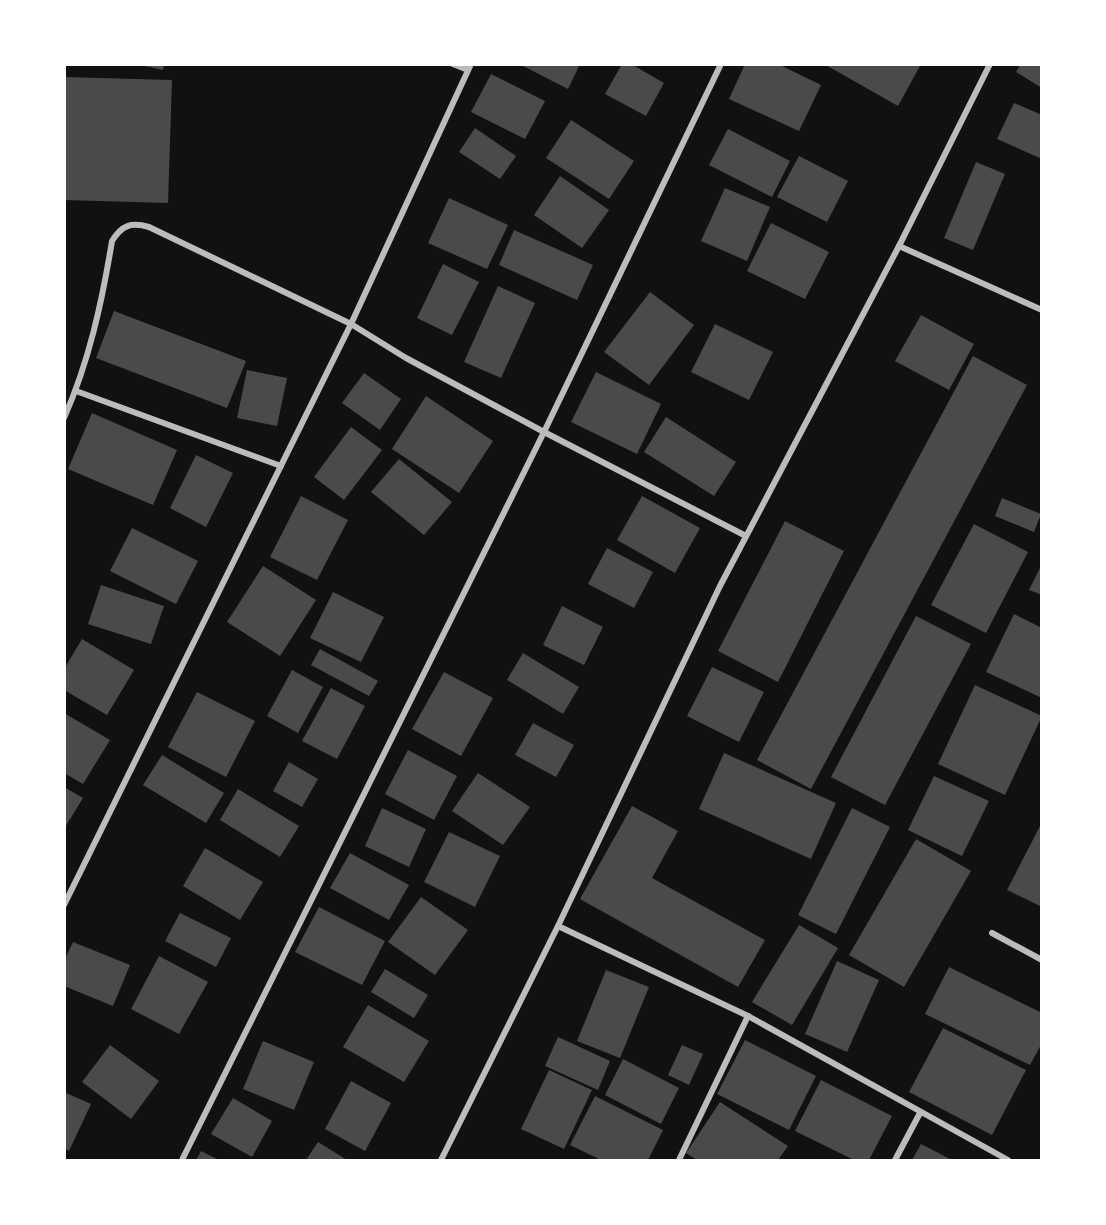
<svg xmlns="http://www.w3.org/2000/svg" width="1106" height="1225" viewBox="0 0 1106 1225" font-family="'Open Sans',sans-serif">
<rect width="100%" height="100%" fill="#111"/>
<g fill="#4a4a4a">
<polygon points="136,64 164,64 163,70"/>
<polygon points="519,64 580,64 568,89"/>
<polygon points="622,64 631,64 664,83 646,116 605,94"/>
<polygon points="745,64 778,64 821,85 799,131 729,99"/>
<polygon points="824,64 921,64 898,106"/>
<polygon points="1021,64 1042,64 1042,88 1016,72"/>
<polygon points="491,74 545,101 525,139 471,112"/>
<polygon points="64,77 172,80 168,203 64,200"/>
<polygon points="1014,103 1042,115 1042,159 997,139"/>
<polygon points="571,120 634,161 609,199 546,158"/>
<polygon points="475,128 516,156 500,179 459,152"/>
<polygon points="728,129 790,161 772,197 709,165"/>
<polygon points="799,156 848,181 827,222 777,197"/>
<polygon points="976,162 1005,174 973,250 944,238"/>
<polygon points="560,176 609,210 582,248 534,215"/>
<polygon points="725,188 770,207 747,261 701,241"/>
<polygon points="449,198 508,225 487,269 428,243"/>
<polygon points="771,223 829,252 805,299 747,271"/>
<polygon points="514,230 593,265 577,300 499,265"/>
<polygon points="443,264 479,282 452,335 417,318"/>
<polygon points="498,286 535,303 501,378 464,362"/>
<polygon points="650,292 694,325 649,385 604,352"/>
<polygon points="114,311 246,361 227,408 96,358"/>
<polygon points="921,315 974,344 949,390 895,361"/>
<polygon points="715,324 773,352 749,400 691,372"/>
<polygon points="973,356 1027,385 811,789 757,760"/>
<polygon points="247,370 287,378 277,426 237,418"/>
<polygon points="596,372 661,404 637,454 571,422"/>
<polygon points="364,373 401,399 380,430 342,403"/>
<polygon points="426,396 493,441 459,493 392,449"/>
<polygon points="92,413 177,450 153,505 68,469"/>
<polygon points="666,417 736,462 714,496 644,452"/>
<polygon points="351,427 382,450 344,500 314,477"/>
<polygon points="196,455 233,473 206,527 170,508"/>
<polygon points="399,459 452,502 424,535 371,492"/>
<polygon points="301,496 348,520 317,580 270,557"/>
<polygon points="642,496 700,528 675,573 617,540"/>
<polygon points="1002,498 1041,514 1034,532 995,516"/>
<polygon points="785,521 844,551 778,682 718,651"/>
<polygon points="974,524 1028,552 986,633 931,605"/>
<polygon points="132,528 198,561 176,604 110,571"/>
<polygon points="607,548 653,572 634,608 588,584"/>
<polygon points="1042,564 1042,595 1029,590"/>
<polygon points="263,566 316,600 280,656 227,622"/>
<polygon points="101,585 164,606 151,644 88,624"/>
<polygon points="333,592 384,617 361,662 310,638"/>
<polygon points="562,606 603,627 584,665 543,645"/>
<polygon points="1014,614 1042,628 1042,698 986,672"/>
<polygon points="916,616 971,644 885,805 831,777"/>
<polygon points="82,639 134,670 107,715 64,690 64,669"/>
<polygon points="320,649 378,681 369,696 311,665"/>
<polygon points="523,653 579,687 563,714 507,680"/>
<polygon points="712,667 764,692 739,742 687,716"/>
<polygon points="292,670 323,687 298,733 267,716"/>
<polygon points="444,672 493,698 461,756 412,729"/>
<polygon points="975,685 1042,716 1005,795 938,764"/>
<polygon points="331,688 365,706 337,759 302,741"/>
<polygon points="197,692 255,721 226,777 168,747"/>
<polygon points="64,713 110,740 83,784 64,773"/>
<polygon points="533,723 574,745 556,777 515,755"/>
<polygon points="408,750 457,776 434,820 385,794"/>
<polygon points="724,753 836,803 811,859 699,809"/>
<polygon points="162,755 224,793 206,823 143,785"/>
<polygon points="289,762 318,779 302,807 273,791"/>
<polygon points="478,773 530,807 503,845 452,811"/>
<polygon points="934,776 989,801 962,856 908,830"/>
<polygon points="64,787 83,798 64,829"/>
<polygon points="238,789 299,826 280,857 220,820"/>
<polygon points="632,806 678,831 652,878 765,940 738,987 580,899"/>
<polygon points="382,808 426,829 409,867 365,846"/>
<polygon points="852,808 890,827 836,934 798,915"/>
<polygon points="1040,826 1042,827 1042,907 1007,890"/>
<polygon points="449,832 500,856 475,907 424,882"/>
<polygon points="916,839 971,871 904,987 849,955"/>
<polygon points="205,848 263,882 240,920 183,886"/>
<polygon points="350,853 409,885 389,920 330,888"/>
<polygon points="421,897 468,930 435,975 388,942"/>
<polygon points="319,907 385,941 362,985 295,952"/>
<polygon points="180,913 231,938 216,967 165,941"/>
<polygon points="799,925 838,948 792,1025 752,1002"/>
<polygon points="73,942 130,965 113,1006 64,986 64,961"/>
<polygon points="159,956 208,982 179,1034 131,1009"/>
<polygon points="837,961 879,980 847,1052 805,1034"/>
<polygon points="949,967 1042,1013 1042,1043 1030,1065 925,1014"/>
<polygon points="385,969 428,995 414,1018 371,992"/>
<polygon points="606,970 649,987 620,1058 577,1041"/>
<polygon points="368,1005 429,1041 404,1082 343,1047"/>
<polygon points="943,1028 1026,1070 992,1135 909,1092"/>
<polygon points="558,1037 610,1061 598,1090 545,1066"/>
<polygon points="745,1040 816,1076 789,1130 717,1094"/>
<polygon points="263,1041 314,1062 294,1110 243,1089"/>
<polygon points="110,1045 159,1081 131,1119 82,1082"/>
<polygon points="682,1045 703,1054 689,1085 668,1075"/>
<polygon points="623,1059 679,1088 661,1124 605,1095"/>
<polygon points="549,1070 592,1090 564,1149 521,1129"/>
<polygon points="821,1080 892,1116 869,1160 854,1160 795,1131"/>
<polygon points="351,1081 391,1103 365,1151 325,1129"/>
<polygon points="64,1092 91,1104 69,1151 64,1148"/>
<polygon points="595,1096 663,1130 648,1160 601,1160 570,1145"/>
<polygon points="233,1098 272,1121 252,1157 211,1134"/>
<polygon points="720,1102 788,1146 778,1160 697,1160 686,1153"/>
<polygon points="318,1142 347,1160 306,1160"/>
<polygon points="921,1144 952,1160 912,1160"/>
<polygon points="201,1151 219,1160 196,1160"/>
</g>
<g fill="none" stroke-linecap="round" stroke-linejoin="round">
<g stroke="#bcbcbc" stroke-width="6">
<polyline points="453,64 468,70"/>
<polyline points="899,246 1042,310"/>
<polyline points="76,391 281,466"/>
<path d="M64,418C89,362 102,302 112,241C122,225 131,222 149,227L351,324L406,358L544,432L746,536"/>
<polyline points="64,905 351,324 471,64"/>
<polyline points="558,926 748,1016 1008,1160"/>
<polyline points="992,933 1042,960"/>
<polyline points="182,1160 544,432 721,64"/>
<polyline points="441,1160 558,926 720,586 899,246 990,64"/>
<polyline points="679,1160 748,1016"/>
<polyline points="895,1160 920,1113"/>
</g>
</g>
<rect width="1106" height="1225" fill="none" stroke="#ffffff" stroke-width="132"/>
</svg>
